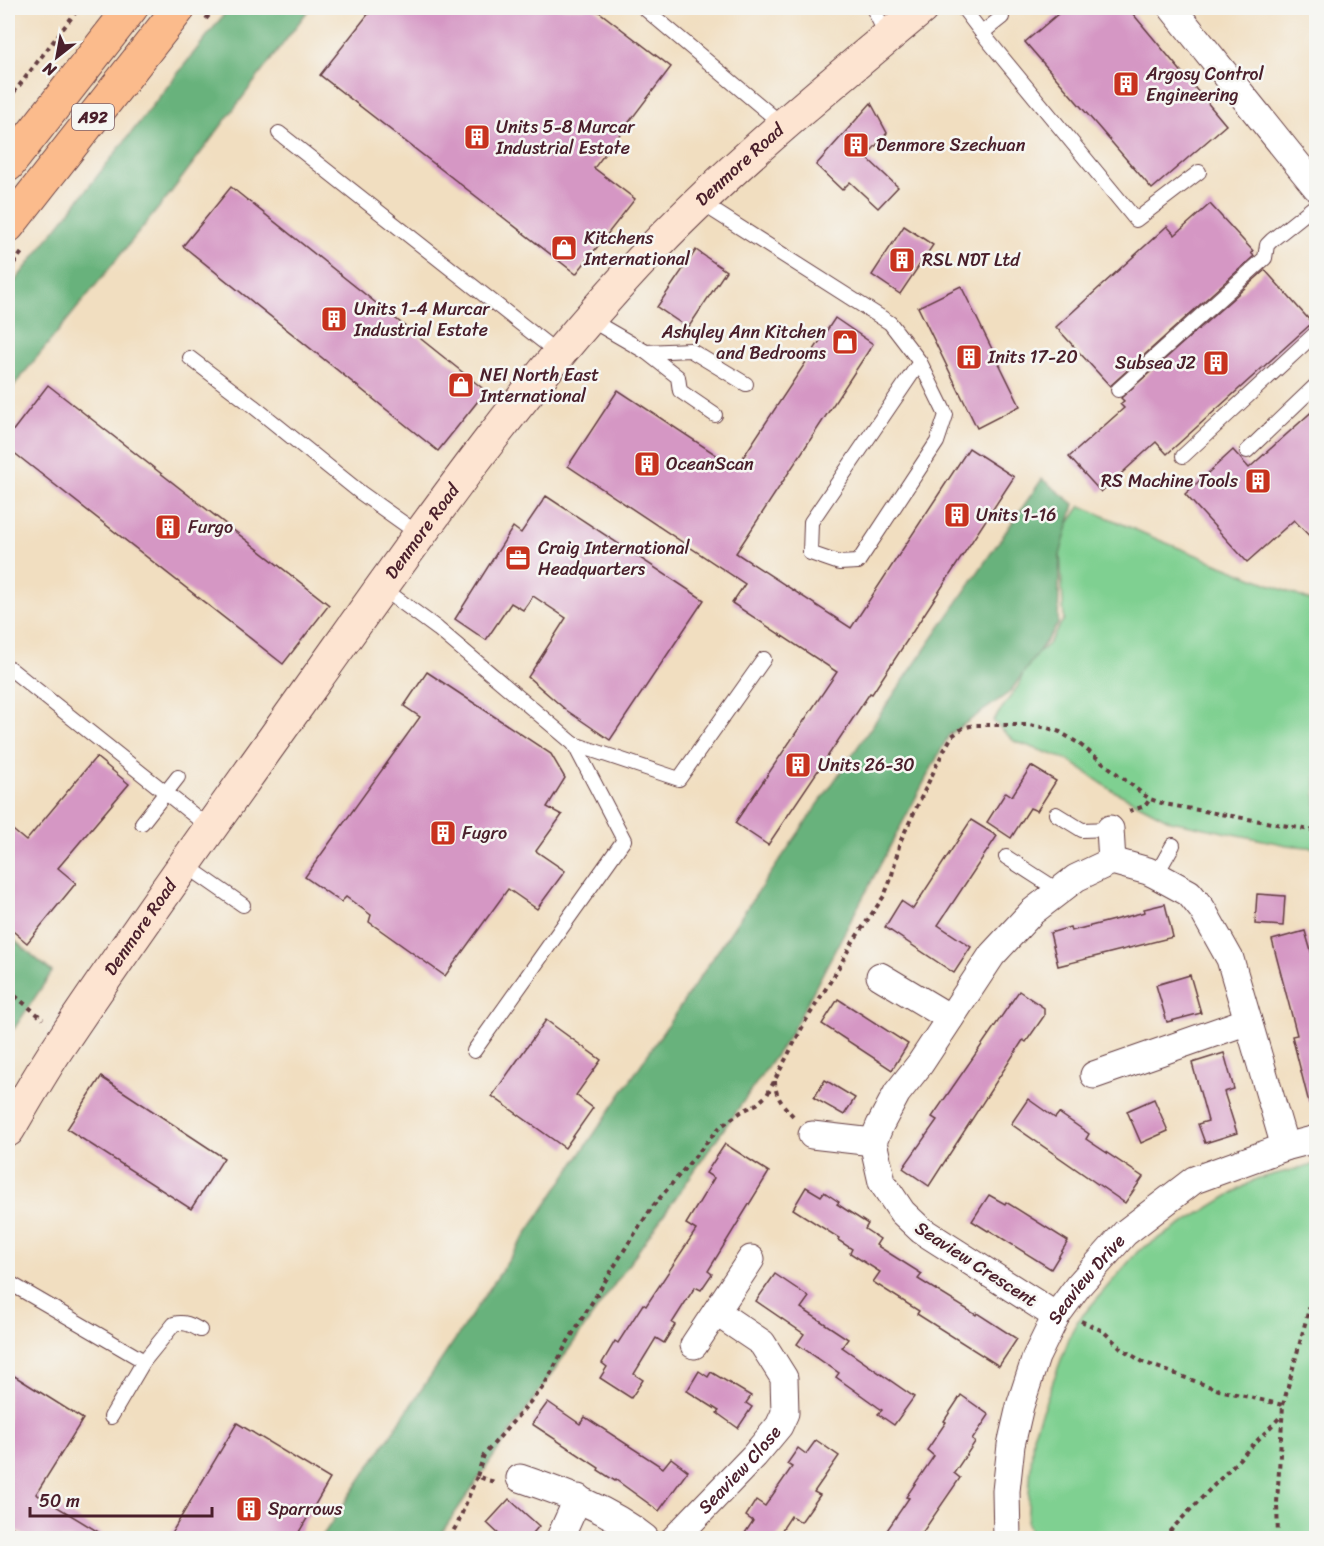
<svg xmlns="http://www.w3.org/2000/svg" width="1324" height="1546" viewBox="0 0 1324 1546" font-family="Sriracha,sans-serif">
<rect width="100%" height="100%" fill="#f6f6f2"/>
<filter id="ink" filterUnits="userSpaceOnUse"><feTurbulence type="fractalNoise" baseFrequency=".0167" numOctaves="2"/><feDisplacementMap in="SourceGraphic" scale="12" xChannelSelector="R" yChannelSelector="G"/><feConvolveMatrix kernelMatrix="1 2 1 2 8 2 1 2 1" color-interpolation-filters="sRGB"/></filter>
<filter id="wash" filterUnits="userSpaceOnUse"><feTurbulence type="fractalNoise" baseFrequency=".008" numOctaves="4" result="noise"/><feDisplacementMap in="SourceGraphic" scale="24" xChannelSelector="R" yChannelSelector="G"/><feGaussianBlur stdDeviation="1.35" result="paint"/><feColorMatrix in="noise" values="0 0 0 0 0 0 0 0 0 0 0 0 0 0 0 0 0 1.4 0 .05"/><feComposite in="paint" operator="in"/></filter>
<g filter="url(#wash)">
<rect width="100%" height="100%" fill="#f1dec0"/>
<g fill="#7fd091" stroke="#64785e" stroke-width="1.5">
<polygon points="1081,506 1159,540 1316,603 1316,848 1287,845 1171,821 1110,789 1068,760 1014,741 993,721 1018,686 1028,662 1048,644 1064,619 1059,537"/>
<polygon points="1316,1164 1316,1538 1032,1538 1027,1523 1033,1435 1071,1333 1077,1322 1138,1251 1256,1179"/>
</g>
<g fill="#67b27b" stroke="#586853" stroke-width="1.5">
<polygon points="229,8 310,8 169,195 8,393 8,290"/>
<polygon points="1042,479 1074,504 1060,555 1058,624 1010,692 949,735 790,1035 498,1450 438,1538 321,1538 740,918"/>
<polygon points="8,935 52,972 14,1029 8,1024"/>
</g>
<g id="blocks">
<g fill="#d597c4">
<polygon points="373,8 594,8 671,67 594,168 635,199 576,274 320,75"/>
<polygon points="1065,8 1128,8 1226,125 1152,189 1025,42"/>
<polygon points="871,103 887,133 866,157 898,187 878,208 850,182 842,190 816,165"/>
<polygon points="231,187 486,391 438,451 183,246"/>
<polygon points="1210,204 1253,251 1251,253 1254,256 1110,386 1056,327 1167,226 1175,235"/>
<polygon points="904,226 933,245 900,294 872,275"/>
<polygon points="696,250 726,271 688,328 657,307"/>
<polygon points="1265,270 1312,323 1167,454 1156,442 1101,492 1069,457 1124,408 1120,404 1124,401 1121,398"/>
<polygon points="961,286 1020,406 977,428 918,307"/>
<polygon points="835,318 873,344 736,553 851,628 969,448 1014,477 872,694 870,693 768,845 735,823 837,672 732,603 745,584 568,466 618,390 736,468"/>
<polygon points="48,385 329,605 283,664 8,448 8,437"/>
<polygon points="1317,407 1317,544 1294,520 1247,562 1185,494 1233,450 1249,468"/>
<polygon points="546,496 704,600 610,740 566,710 528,677 566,618 533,596 523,610 511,603 486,640 455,619 513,527 521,533"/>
<polygon points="427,672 551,754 565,778 547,807 562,815 536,851 565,871 537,909 508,889 445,976 369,922 371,915 346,897 341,902 305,877 420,717 404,706"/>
<polygon points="96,757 129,784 58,868 76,883 27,943 8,927 8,826 26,841"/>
<polygon points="1031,766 1056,781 1037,811 1030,808 1011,838 987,822 1006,792 1012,796"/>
<polygon points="971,820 997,836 938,925 971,947 954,973 885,927 901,901 913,909"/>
<polygon points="1257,894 1285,896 1283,926 1255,924"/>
<polygon points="1165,904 1173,937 1058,966 1050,933 1070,927 1071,931 1145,912 1144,909"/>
<polygon points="1305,931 1313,958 1317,957 1317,1102 1309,1103 1292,1036 1297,1035 1272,940"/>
<polygon points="1190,975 1201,1013 1167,1022 1156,985"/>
<polygon points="1019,991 1044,1008 1044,1016 1026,1042 1023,1040 929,1186 903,1168 937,1120 932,1117"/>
<polygon points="838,999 908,1044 892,1070 822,1024"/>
<polygon points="546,1020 601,1060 576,1095 593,1108 565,1148 492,1096"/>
<polygon points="1224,1053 1234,1089 1224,1092 1237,1133 1205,1143 1198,1124 1208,1121 1192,1063"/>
<polygon points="101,1077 224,1158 191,1209 67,1129"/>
<polygon points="825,1080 855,1098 844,1115 814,1098"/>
<polygon points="1028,1099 1055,1118 1059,1113 1089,1134 1086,1139 1143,1177 1125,1203 1011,1124"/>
<polygon points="1154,1099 1168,1131 1141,1143 1127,1111"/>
<polygon points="725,1144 769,1172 708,1271 712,1274 701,1290 695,1287 672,1323 675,1325 664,1343 656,1338 634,1374 643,1380 631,1398 600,1378 607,1367 602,1363 615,1341 618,1343 643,1304 646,1306 696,1230 686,1224 714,1178 706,1173"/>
<polygon points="806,1187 821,1196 824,1192 839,1202 837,1204 868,1224 865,1229 880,1239 876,1245 922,1274 918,1279 976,1315 977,1313 1017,1339 999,1366 917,1314 919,1311 873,1282 880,1272 850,1253 852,1249 838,1240 839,1238 793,1209"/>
<polygon points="989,1195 1005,1204 1006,1202 1068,1241 1051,1269 989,1230 988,1231 972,1221"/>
<polygon points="775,1274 809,1297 801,1308 848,1339 842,1347 914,1397 894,1425 878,1414 882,1410 836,1377 839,1373 797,1344 804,1334 756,1301"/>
<polygon points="699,1371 708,1377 711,1372 751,1396 746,1403 752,1407 738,1428 717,1413 719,1411 687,1391"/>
<polygon points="8,1372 83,1419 36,1494 110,1539 30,1539 8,1525"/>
<polygon points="961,1395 989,1415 972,1440 975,1442 954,1473 960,1478 918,1539 881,1539 909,1498 906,1497 934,1456 927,1450 946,1422 944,1421"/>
<polygon points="548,1402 580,1424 585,1417 663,1468 671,1458 688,1471 659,1511 616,1480 615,1481 598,1470 599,1468 532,1424"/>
<polygon points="237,1423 330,1479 295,1539 168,1539"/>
<polygon points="816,1440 839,1456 814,1492 820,1495 801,1522 791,1516 776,1539 741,1539 753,1521 746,1516 756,1500 765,1506 792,1467 787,1464 798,1448 806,1454"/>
<polygon points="509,1499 539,1526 528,1539 504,1539 487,1523"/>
</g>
</g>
</g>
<g filter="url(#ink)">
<use href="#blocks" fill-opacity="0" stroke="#633c41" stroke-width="1.5"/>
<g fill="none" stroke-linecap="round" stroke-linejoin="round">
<defs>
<g id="lane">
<polyline points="644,8 783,125"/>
<polyline points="873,8 887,36"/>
<polyline points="963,8 982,33 1136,220 1199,172"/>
<polyline points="982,33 1002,17"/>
<polyline points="279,133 559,354"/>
<polyline points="700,202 890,323 920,362 946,415 937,442 858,562 839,563 810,553 811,522 920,362"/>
<polyline points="589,319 646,352 690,350 746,384"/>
<polyline points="646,352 678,377 680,391 715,415"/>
<polyline points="190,358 253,406 361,493 420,535"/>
<polyline points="1118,390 1265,258 1267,245 1272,240 1316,205"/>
<polyline points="1247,451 1316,385"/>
<polyline points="1183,456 1316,333"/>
<polyline points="381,587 438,629 574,744 679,779 764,659"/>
<polyline points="8,667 210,828"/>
<polyline points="1056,814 1082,830 1110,829"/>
<polyline points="142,823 178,777"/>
<polyline points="1006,857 1059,891"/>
<polyline points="184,864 243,905"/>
<polyline points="1156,875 1173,845"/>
<polyline points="474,1051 624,840 574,744"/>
<polyline points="8,1282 144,1361 111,1417"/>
<path d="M144,1361L174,1324C184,1321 191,1325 200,1330"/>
</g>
<g id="street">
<polyline points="1172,8 1316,187"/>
<polyline points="1110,829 1112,861"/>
<polyline points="880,976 950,1018"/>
<polyline points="1094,1075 1248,1021"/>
<polyline points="812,1135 873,1142"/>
<polyline points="1056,1316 921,1230 902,1212 882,1182 873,1142 880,1125 897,1093 920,1064 992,955 1032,912 1076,878 1112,861 1148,871 1156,875 1189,893 1202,909 1230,959 1285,1147"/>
<polyline points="694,1345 751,1259"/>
<path d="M520,1478C564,1493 609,1509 645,1538"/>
<polyline points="560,1538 578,1498"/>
<path id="s1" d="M675,1538L754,1456L779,1426L785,1413L784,1378L762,1343L716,1312"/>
<path id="s2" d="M1007,1538L1006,1491L1011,1445L1020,1406L1036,1357L1056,1316L1078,1286L1125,1233L1194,1180L1285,1147L1316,1139"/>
</g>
<g id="secondary">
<path id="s3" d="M8,1130C25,1101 42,1071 61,1043C144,919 231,799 317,678C423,529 528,378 655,246C738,160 830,85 922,8"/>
</g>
<g id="primary">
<polyline points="8,165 131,8"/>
<polyline points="8,226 179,8"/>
</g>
</defs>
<use href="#lane" stroke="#633c41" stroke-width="16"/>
<use href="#street" stroke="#633c41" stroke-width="29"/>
<use href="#secondary" stroke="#633c41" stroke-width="35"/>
<use href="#primary" stroke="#633c41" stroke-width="35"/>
<g stroke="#633c41" stroke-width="4" stroke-dasharray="4.5 4.5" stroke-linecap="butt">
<polyline points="206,19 215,8"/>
<polyline points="8,100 79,8"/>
<polyline points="8,271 23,251"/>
<polyline points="1129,811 1145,806 1150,799"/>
<polyline points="8,990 43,1019"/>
<path d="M775,1081C775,1098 784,1106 795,1118"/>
<polyline points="1081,1321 1103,1331 1122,1349 1143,1362 1219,1390 1283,1405 1277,1503 1278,1538"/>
<polyline points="1283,1405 1312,1298 1316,1287"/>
<polyline points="477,1476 484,1455 544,1386 567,1343 628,1244 653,1206 720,1127 741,1112 757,1104 767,1095 805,1022 835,974 854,940 884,896 891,879 900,842 942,754 952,736 963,728 974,725 1029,725 1048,728 1060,732 1078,743 1143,794 1150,799 1164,804 1316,831"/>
<polyline points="449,1538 458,1523 477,1476 487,1480 496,1482"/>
<polyline points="1163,1538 1282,1415"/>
</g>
<use href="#lane" stroke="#fff" stroke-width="14"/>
<use href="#street" stroke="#fff" stroke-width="27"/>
<use href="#secondary" stroke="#fde4d1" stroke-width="33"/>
<use href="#primary" stroke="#fbbb8c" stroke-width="33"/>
</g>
</g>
<defs>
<symbol id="building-square" viewBox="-11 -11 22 22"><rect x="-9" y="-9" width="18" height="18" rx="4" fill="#c8321e" stroke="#f6f6f2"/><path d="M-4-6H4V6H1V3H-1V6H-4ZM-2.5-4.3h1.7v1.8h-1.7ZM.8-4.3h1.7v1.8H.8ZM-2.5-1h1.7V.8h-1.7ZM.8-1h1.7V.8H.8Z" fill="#fff"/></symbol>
<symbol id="shop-square" viewBox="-11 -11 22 22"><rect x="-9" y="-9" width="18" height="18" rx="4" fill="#c8321e" stroke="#f6f6f2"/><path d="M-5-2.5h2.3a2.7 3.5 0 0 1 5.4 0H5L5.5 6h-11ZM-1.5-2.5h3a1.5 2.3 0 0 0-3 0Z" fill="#fff"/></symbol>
<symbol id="office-square" viewBox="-11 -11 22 22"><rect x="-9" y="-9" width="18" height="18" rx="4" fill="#c8321e" stroke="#f6f6f2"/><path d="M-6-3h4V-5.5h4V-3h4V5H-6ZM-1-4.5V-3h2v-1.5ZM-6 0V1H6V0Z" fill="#fff"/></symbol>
</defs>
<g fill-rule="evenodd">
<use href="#building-square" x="1111" y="69" width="30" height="30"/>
<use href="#building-square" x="462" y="122" width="30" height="30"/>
<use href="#building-square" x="841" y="130" width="30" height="30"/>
<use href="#shop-square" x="549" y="233" width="30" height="30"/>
<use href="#building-square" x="887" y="245" width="30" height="30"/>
<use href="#building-square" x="319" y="304" width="30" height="30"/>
<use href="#shop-square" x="830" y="327" width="30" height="30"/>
<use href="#building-square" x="954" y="342" width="30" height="30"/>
<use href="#building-square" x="1201" y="348" width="30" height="30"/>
<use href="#shop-square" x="446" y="370" width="30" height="30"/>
<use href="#building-square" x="632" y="449" width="30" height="30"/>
<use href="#building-square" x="1243" y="466" width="30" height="30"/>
<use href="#building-square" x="942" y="500" width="30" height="30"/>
<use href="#building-square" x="153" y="512" width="30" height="30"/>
<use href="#office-square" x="503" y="543" width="30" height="30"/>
<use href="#building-square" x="783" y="750" width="30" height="30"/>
<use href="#building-square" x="428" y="818" width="30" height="30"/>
<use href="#building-square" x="234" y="1494" width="30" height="30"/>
</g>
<g text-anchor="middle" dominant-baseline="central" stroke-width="5" stroke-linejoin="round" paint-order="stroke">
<rect fill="#f6f6f2" stroke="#7e6067" stroke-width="1.5" x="72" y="104" width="42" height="26" rx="4.5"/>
<g font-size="16" font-weight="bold" fill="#4a1f2b">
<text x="93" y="117">A92</text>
</g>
<g font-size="18" fill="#4a1f2b" stroke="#f6f6f2" text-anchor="start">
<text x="1146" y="74">Argosy Control<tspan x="1146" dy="21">Engineering</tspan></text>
<text x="496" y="127">Units 5-8 Murcar<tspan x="496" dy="21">Industrial Estate</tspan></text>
<text x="876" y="145">Denmore Szechuan</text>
<text x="584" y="238">Kitchens<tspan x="584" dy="21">International</tspan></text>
<text x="922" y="260">RSL NDT Ltd</text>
<text x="354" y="309">Units 1-4 Murcar<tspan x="354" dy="21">Industrial Estate</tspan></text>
<text x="826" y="332" text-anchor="end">Ashyley Ann Kitchen<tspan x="826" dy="21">and Bedrooms</tspan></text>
<text x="988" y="357">Inits 17-20</text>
<text x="1196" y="363" text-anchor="end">Subsea J2</text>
<text x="480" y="375">NEI North East<tspan x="480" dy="21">International</tspan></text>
<text x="666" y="464">OceanScan</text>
<text x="1238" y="481" text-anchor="end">RS Machine Tools</text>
<text x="976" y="515">Units 1-16</text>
<text x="188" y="527">Furgo</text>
<text x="538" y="548">Craig International<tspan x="538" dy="21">Headquarters</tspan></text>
<text x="818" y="765">Units 26-30</text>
<text x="462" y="833">Fugro</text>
<text x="268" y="1509">Sparrows</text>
</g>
<g font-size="18" fill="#4a1f2b" stroke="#f6f6f2">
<text stroke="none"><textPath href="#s3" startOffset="1214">Denmore Road</textPath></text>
<text stroke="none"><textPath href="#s3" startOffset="728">Denmore Road</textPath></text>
<text stroke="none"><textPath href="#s3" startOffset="242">Denmore Road</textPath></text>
<text transform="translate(976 1264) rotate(33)">Seaview Crescent</text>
<text stroke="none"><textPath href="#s2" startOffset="278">Seaview Drive</textPath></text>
<text stroke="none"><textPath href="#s1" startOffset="94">Seaview Close</textPath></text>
</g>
</g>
<rect width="1324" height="1546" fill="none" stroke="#f6f6f2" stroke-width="30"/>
<g transform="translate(57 57) rotate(211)" stroke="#f6f6f2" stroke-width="4.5" paint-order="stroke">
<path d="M0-4.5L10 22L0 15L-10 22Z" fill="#4a1f2b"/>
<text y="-9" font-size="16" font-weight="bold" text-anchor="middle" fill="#4a1f2b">N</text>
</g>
<path d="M30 1507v9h182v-9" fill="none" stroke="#4a1f2b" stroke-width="3"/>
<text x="39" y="1507" font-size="18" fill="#4a1f2b" stroke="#f6f6f2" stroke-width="4.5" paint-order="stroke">50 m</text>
</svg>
